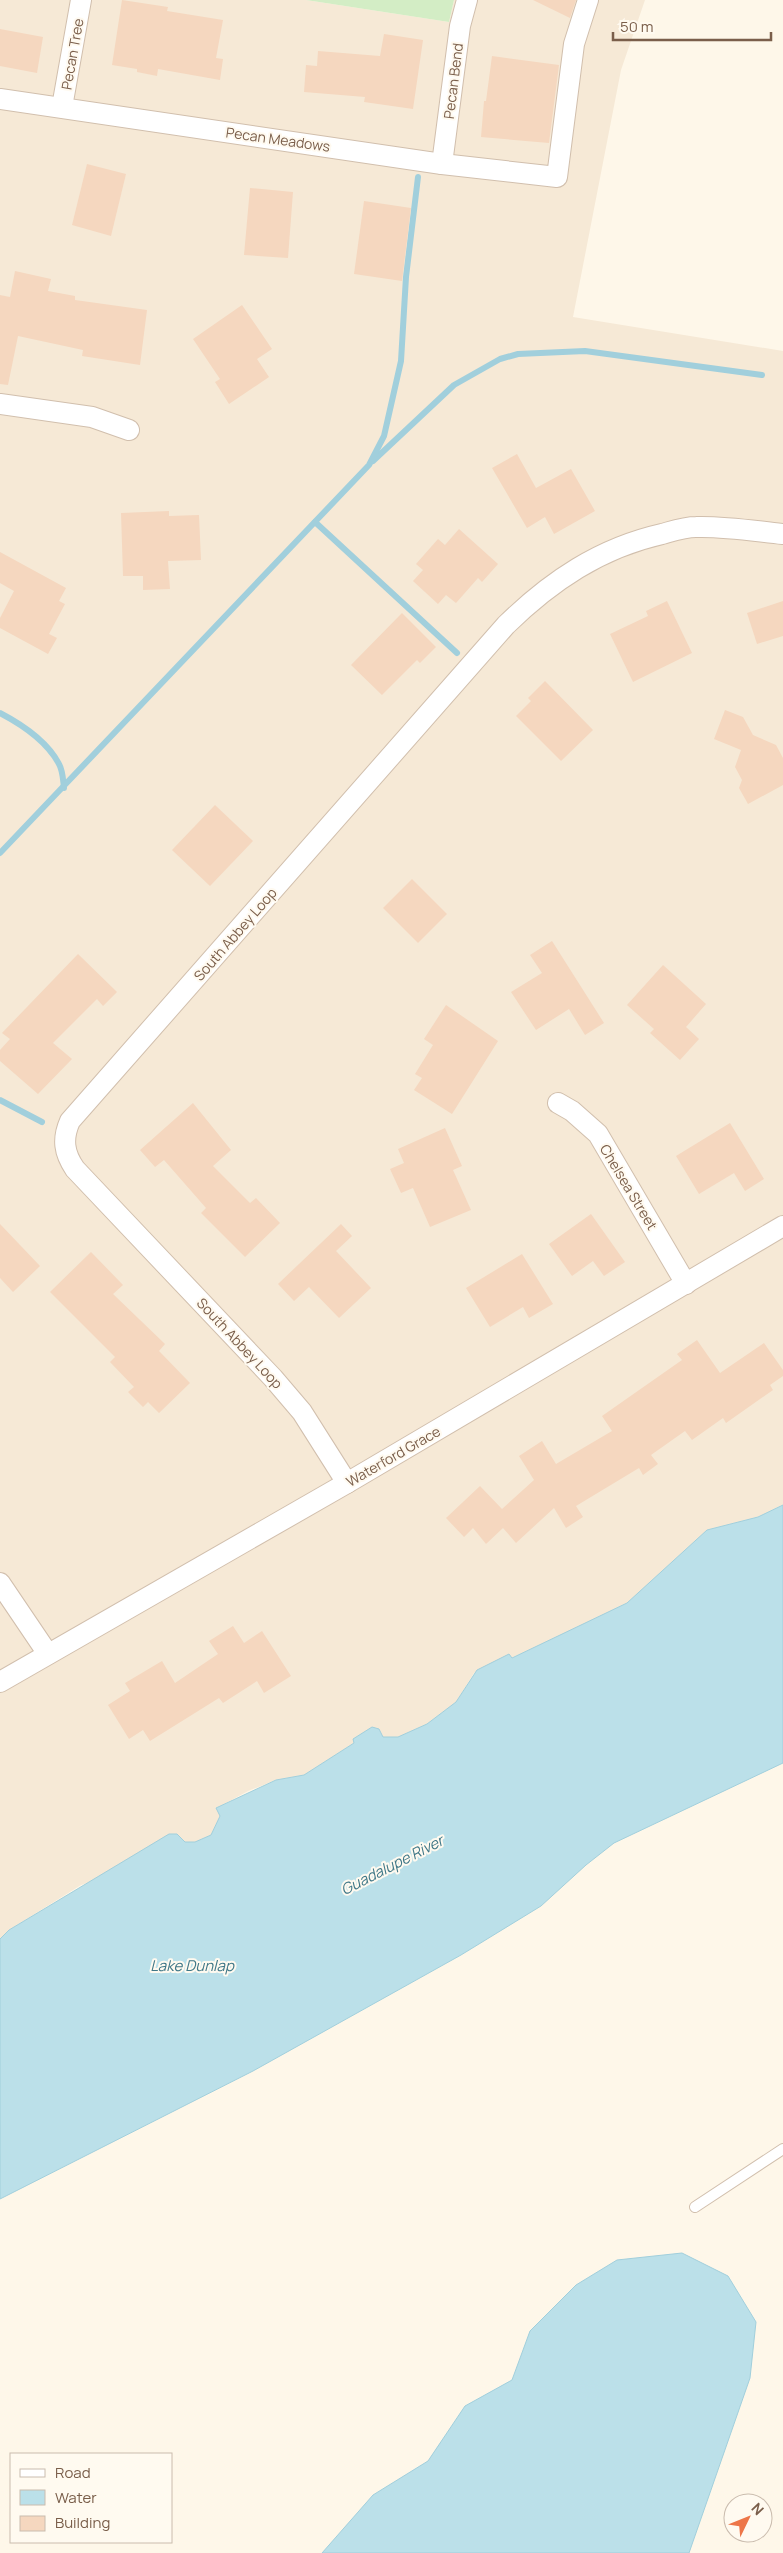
<svg xmlns="http://www.w3.org/2000/svg" width="783" height="2553" viewBox="0 0 783 2553" font-family="Manrope,sans-serif">
<rect width="100%" height="100%" fill="#fef7e9"/>
<polygon fill="#f6e9d6" points="0,0 306,0 449,22 454,0 645,0 621,70 573,317 783,351 783,1505 758,1517 707,1530 627,1603 552,1641 474,1673 456,1702 427,1724 398,1737 383,1737 354,1743 304,1775 276,1780 248,1791 217,1808 220,1815 211,1835 195,1842 184,1842 177,1834 169,1835 93,1881 81,1885 9,1930 0,1939"/>
<polygon fill="#d3edc5" points="306,0 454,0 449,22"/>
<g fill="#bbe0e9" stroke="#a1cfdc">
<polygon points="783,1505 783,1763 614,1843 586,1865 541,1906 461,1955 253,2071 0,2199 0,1939 9,1930 169,1834 177,1834 185,1842 195,1842 211,1835 220,1816 216,1808 276,1780 304,1775 354,1743 353,1739 372,1727 379,1729 383,1737 398,1737 427,1724 456,1702 477,1670 509,1654 512,1658 627,1603 707,1530 758,1517"/>
<polygon points="682,2253 728,2276 756,2322 750,2378 689,2553 322,2553 373,2495 428,2461 465,2406 512,2380 530,2331 576,2285 617,2260"/>
</g>
<g fill="none" stroke-linecap="round" stroke-linejoin="round">
<g stroke="#a1cfdc" stroke-width="6">
<polyline points="373,461 454,385 500,359 518,354 585,351 762,375"/>
<polyline points="315,522 457,653"/>
<path d="M0,713C23,725 47,741 59,764C63,771 63,780 64,788"/>
<polyline points="0,853 369,465 384,436 401,361 406,277 418,177"/>
<polyline points="0,1100 42,1122"/>
</g>
</g>
<g fill="#f5d7bf">
<polygon points="122,0 168,7 167,11 223,20 216,58 223,59 220,80 158,69 157,76 137,72 137,69 112,65"/>
<polygon points="533,0 576,0 570,18"/>
<polygon points="0,29 43,37 37,73 0,66"/>
<polygon points="384,34 423,40 413,109 364,102 365,97 304,92 306,65 317,66 318,51 380,56"/>
<polygon points="492,56 559,65 549,143 481,137 484,101 486,101"/>
<polygon points="87,164 126,174 111,236 72,225"/>
<polygon points="250,188 293,192 288,258 244,255"/>
<polygon points="364,201 411,208 402,281 354,274"/>
<polygon points="15,271 51,279 48,291 75,296 75,300 147,310 140,365 82,356 83,350 18,336 8,385 0,384 0,295 10,297"/>
<polygon points="242,305 272,349 257,359 269,377 229,404 215,382 220,379 193,339"/>
<polygon points="517,454 536,488 571,469 595,511 554,534 545,517 527,528 492,468"/>
<polygon points="169,511 169,516 199,515 201,560 168,561 170,589 143,590 143,576 123,576 121,513"/>
<polygon points="459,529 498,564 482,582 478,578 456,603 446,595 438,604 413,581 423,570 416,564 438,539 445,545"/>
<polygon points="0,552 66,588 59,601 65,604 49,634 57,638 48,654 0,628 0,618 14,591 0,583"/>
<polygon points="667,601 692,653 633,682 610,634 648,616 646,611"/>
<polygon points="783,601 783,636 757,644 747,613"/>
<polygon points="402,613 436,647 420,663 417,660 382,695 351,665"/>
<polygon points="545,681 593,730 561,761 516,716 531,701 528,698"/>
<polygon points="725,710 743,717 753,735 776,745 783,758 783,785 748,804 739,788 742,780 735,767 741,750 714,739"/>
<polygon points="215,805 253,841 210,886 172,850"/>
<polygon points="412,879 447,914 418,943 383,908"/>
<polygon points="552,941 604,1023 585,1035 569,1009 536,1030 511,992 542,973 530,955"/>
<polygon points="78,954 117,992 103,1006 97,999 53,1043 72,1059 38,1094 0,1061 0,1050 10,1039 2,1033"/>
<polygon points="663,965 706,1004 686,1027 699,1039 680,1060 650,1033 654,1029 627,1005"/>
<polygon points="446,1005 498,1041 452,1114 414,1090 422,1078 415,1074 433,1045 424,1039"/>
<polygon points="193,1103 231,1150 213,1166 250,1203 256,1198 280,1223 245,1257 201,1213 206,1208 164,1160 155,1167 140,1150"/>
<polygon points="730,1123 764,1179 745,1191 734,1173 699,1194 676,1156"/>
<polygon points="445,1128 462,1166 453,1170 471,1210 430,1227 413,1188 401,1193 390,1169 404,1163 398,1149"/>
<polygon points="591,1214 625,1262 604,1276 593,1261 572,1276 549,1244"/>
<polygon points="0,1224 40,1266 13,1292 0,1278"/>
<polygon points="341,1224 352,1236 336,1251 371,1288 339,1318 309,1287 294,1301 278,1284"/>
<polygon points="91,1252 123,1285 113,1294 165,1344 159,1351 190,1383 159,1413 148,1402 143,1407 128,1392 134,1387 110,1362 115,1357 50,1292"/>
<polygon points="522,1254 553,1304 529,1318 523,1307 490,1327 466,1288"/>
<polygon points="697,1340 720,1373 764,1343 783,1370 783,1376 770,1385 773,1390 726,1423 723,1418 692,1440 685,1431 651,1455 658,1464 643,1475 639,1468 576,1506 583,1517 566,1528 554,1508 516,1543 503,1528 486,1544 473,1528 464,1537 446,1518 480,1486 502,1509 534,1480 519,1456 542,1441 556,1464 612,1431 602,1416 682,1360 677,1354"/>
<polygon points="233,1626 244,1643 262,1631 291,1676 264,1693 257,1681 223,1703 219,1698 150,1741 143,1730 129,1739 108,1705 130,1691 125,1683 162,1661 175,1683 218,1654 209,1641"/>
</g>
<g fill="none" stroke-linecap="round" stroke-linejoin="round">
<defs>
<polyline id="lane" points="695,2207 783,2149"/>
<g id="street">
<polyline points="0,99 442,164 557,177 574,44 588,0"/>
<polyline points="62,107 81,0"/>
<polyline points="442,164 460,26 467,0"/>
<polyline points="0,404 92,417 129,430"/>
<polyline points="558,1103 572,1111 598,1134 686,1284"/>
<path d="M347,1483L302,1412L273,1378L75,1169C64,1153 62,1139 70,1121L506,625C551,581 600,548 662,534C673,531 685,527 696,527C725,526 754,531 783,534"/>
<polyline points="0,1583 48,1654"/>
<polyline points="0,1682 347,1483 783,1226"/>
</g>
</defs>
<use href="#lane" stroke="#d1bfad" stroke-width="12"/>
<use href="#street" stroke="#d1bfad" stroke-width="22"/>
<use href="#lane" stroke="#fff" stroke-width="10"/>
<use href="#street" stroke="#fff" stroke-width="20"/>
</g>
<g text-anchor="middle" dominant-baseline="central" stroke-width="4" stroke-linejoin="round" paint-order="stroke">
<g font-size="14" fill="#7a5e4a" stroke="#fffaf0">
<text transform="translate(72 54) rotate(-80)">Pecan Tree</text>
<text transform="translate(453 81) rotate(-83)">Pecan Bend</text>
<text transform="translate(278 139) rotate(8)">Pecan Meadows</text>
<text transform="translate(235 934) rotate(-49)">South Abbey Loop</text>
<text transform="translate(629 1187) rotate(59)">Chelsea Street</text>
<text transform="translate(240 1343) rotate(47)">South Abbey Loop</text>
<text transform="translate(393 1456) rotate(-30)">Waterford Grace</text>
</g>
<g font-size="15" font-style="italic" fill="#3f7787" stroke="#fffaf0">
<text transform="translate(392 1865) rotate(-27)">Guadalupe River</text>
<text x="192" y="1965">Lake Dunlap</text>
</g>
</g>
<rect x="10" y="2453" width="162" height="90" fill="#fffaf0" stroke="#cabcae"/>
<rect x="20" y="2469" width="25" height="8" fill="#ffffff" stroke="#cabcae"/>
<text x="55" y="2478" font-size="15" fill="#7a5e4a">Road</text>
<rect x="20" y="2490" width="25" height="15" fill="#bbe0e9" stroke="#cabcae"/>
<text x="55" y="2503" font-size="15" fill="#7a5e4a">Water</text>
<rect x="20" y="2516" width="25" height="15" fill="#f5d7bf" stroke="#cabcae"/>
<text x="55" y="2528" font-size="15" fill="#7a5e4a">Building</text>
<g transform="translate(748 2518) rotate(47)"><circle r="24" fill="#fffaf0" stroke="#cabcae"/>
<path d="M0-4L9 19L0 12L-9 19Z" fill="#ed7648"/>
<text y="-8" font-size="14" font-weight="bold" text-anchor="middle" fill="#7a5e4a">N</text>
</g>
<path d="M613 32v8h158v-8" fill="none" stroke="#7a5e4a" stroke-width="2.5"/>
<text x="620" y="32" font-size="15" fill="#7a5e4a" stroke="#fffaf0" stroke-width="4" paint-order="stroke">50 m</text>
</svg>
